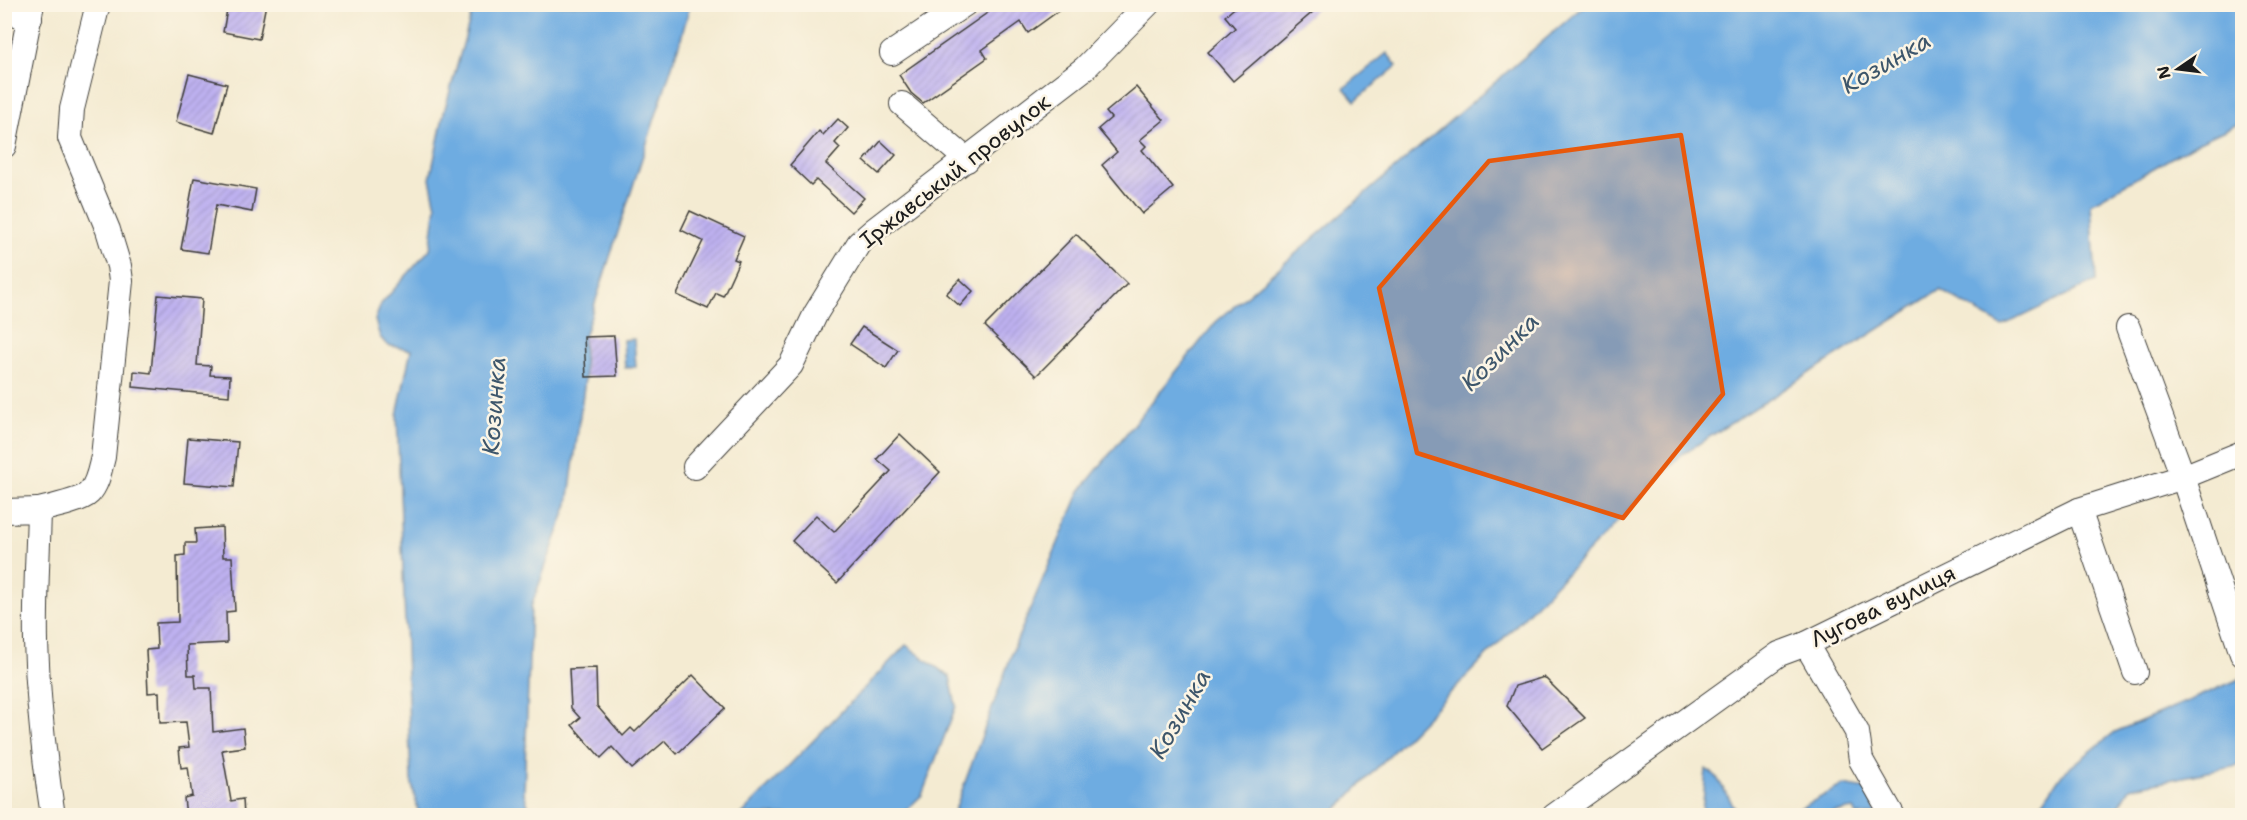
<svg xmlns="http://www.w3.org/2000/svg" width="2247" height="820" viewBox="0 0 2247 820" font-family="'Shantell Sans',sans-serif">
<defs>
<pattern id="building-hatch" width="6" height="6" patternUnits="userSpaceOnUse" patternTransform="scale(1.5)"><rect width="6" height="6" fill="#beb1f0"/><path d="M-1 1l2-2M0 6l6-6M5 7l2-2" fill="none" stroke="#a398cd"/></pattern>
</defs>
<rect width="100%" height="100%" fill="#fcf5e5"/>
<filter id="ink" filterUnits="userSpaceOnUse"><feTurbulence type="fractalNoise" baseFrequency=".0167" numOctaves="2"/><feDisplacementMap in="SourceGraphic" scale="12" xChannelSelector="R" yChannelSelector="G"/><feConvolveMatrix kernelMatrix="1 2 1 2 8 2 1 2 1" color-interpolation-filters="sRGB"/></filter>
<filter id="wash" filterUnits="userSpaceOnUse"><feTurbulence type="fractalNoise" baseFrequency=".008" numOctaves="4" result="noise"/><feDisplacementMap in="SourceGraphic" scale="24" xChannelSelector="R" yChannelSelector="G"/><feGaussianBlur stdDeviation="1.35" result="paint"/><feColorMatrix in="noise" values="0 0 0 0 0 0 0 0 0 0 0 0 0 0 0 0 0 1.4 0 .05"/><feComposite in="paint" operator="in"/></filter>
<g filter="url(#wash)">
<rect width="100%" height="100%" fill="#f4ebd2"/>
<g fill="#6eace1" stroke="#45647e" stroke-width="1.5">
<polygon points="1586,4 2242,5 2242,122 2199,142 2091,204 2096,281 2002,326 1940,290 1684,453 1331,815 953,815 1015,645 1080,491 1216,322"/>
<polygon points="474,5 690,5 682,35 583,340 585,379 568,504 531,607 524,793 531,815 419,815 411,780 397,415 411,350 387,345 380,337 375,320 381,304 430,249 436,206 430,179 444,112"/>
<polygon points="1387,53 1397,66 1355,101 1344,88"/>
<polygon points="634,339 636,367 625,368 623,340"/>
<polygon points="906,645 950,677 956,706 922,795 901,815 741,815"/>
<polygon points="2242,678 2242,765 2130,788 2114,815 2034,815 2062,774 2115,732"/>
<polygon points="1706,769 1716,776 1739,815 1702,815"/>
<polygon points="1843,785 1866,789 1877,815 1857,815 1854,809 1833,812 1828,815 1792,816 1800,808"/>
</g>
<g id="blocks">
<g fill="url(#building-hatch)">
<polygon points="228,4 266,4 259,39 223,32"/>
<polygon points="1000,4 1068,4 1028,33 1021,22 982,50 987,58 923,103 911,93 899,75"/>
<polygon points="1239,4 1322,4 1233,81 1208,52 1235,28 1225,16"/>
<polygon points="189,74 227,84 214,133 176,122"/>
<polygon points="1136,87 1164,120 1140,140 1146,146 1142,150 1173,188 1142,214 1102,165 1117,152 1098,129 1111,118 1106,112"/>
<polygon points="838,119 848,128 835,143 840,148 826,164 864,198 851,212 816,180 811,185 790,165 819,131 823,135"/>
<polygon points="881,141 896,155 879,174 864,161"/>
<polygon points="194,178 256,189 252,212 216,205 208,253 181,249"/>
<polygon points="690,211 744,236 734,259 739,261 723,296 716,293 708,309 677,295 703,241 681,230"/>
<polygon points="1076,234 1127,284 1036,376 985,326"/>
<polygon points="960,279 973,291 960,306 946,294"/>
<polygon points="158,295 202,299 197,365 211,366 210,375 230,376 229,396 133,387 134,371 151,373"/>
<polygon points="862,327 898,350 886,368 850,344"/>
<polygon points="614,336 617,376 586,377 584,337"/>
<polygon points="900,434 940,472 837,583 792,541 816,515 834,532 891,471 877,459"/>
<polygon points="188,438 238,442 234,487 184,483"/>
<polygon points="222,527 223,557 232,557 235,611 226,612 227,643 187,645 188,675 195,675 196,688 211,688 213,732 243,728 245,747 222,750 231,801 243,799 244,816 186,816 184,798 192,796 188,767 181,768 179,748 189,747 186,722 160,723 159,692 148,693 146,650 157,649 156,623 178,622 177,556 185,555 185,543 196,543 195,529"/>
<polygon points="596,668 597,706 623,736 631,728 635,732 693,675 725,708 677,754 665,741 632,769 612,747 601,758 572,725 580,718 571,708 569,669"/>
<polygon points="1544,677 1585,718 1542,748 1507,706 1515,686"/>
</g>
</g>
</g>
<g filter="url(#ink)">
<use href="#blocks" fill-opacity="0" stroke="#3c3b37" stroke-width="1.5"/>
<g fill="none" stroke-linecap="round" stroke-linejoin="round">
<defs>
<g id="minor">
<polyline points="4,11 30,18"/>
<polyline points="892,53 965,4"/>
<polyline points="902,104 967,160"/>
<polyline points="4,146 32,4"/>
<polyline points="2128,328 2183,477 2242,654"/>
<polyline points="695,467 791,365 816,313 859,243 874,230 1085,68 1148,4"/>
<path d="M39,510C51,507 81,501 89,493C98,484 100,468 103,457L121,281L119,266L108,230L70,138L72,109L98,4"/>
<polyline points="2079,510 2135,672"/>
<path d="M4,511L39,510C38,554 35,598 36,642C38,701 44,758 53,816"/>
<polyline points="1806,644 1857,732 1861,760 1893,816"/>
<polyline points="1554,816 1779,654 1806,644 2079,510 2183,477 2242,453"/>
</g>
</defs>
<use href="#minor" stroke="#3c3b37" stroke-width="26"/>
<use href="#minor" stroke="#fff" stroke-width="24"/>
</g>
</g>
<path fill="#e8590c" fill-opacity="0.2" stroke="#e8590c" stroke-width="4.5" stroke-linejoin="round" d="M1681,135L1723,394L1623,518L1417,453L1379,288L1489,161Z"/>
<g text-anchor="middle" dominant-baseline="central" stroke-width="5" stroke-linejoin="round" paint-order="stroke">
<g font-size="22" fill="#1c1c1c" stroke="#fcf5e5">
<text transform="translate(955 171) rotate(-38)">Іржавський провулок</text>
<text transform="translate(1883 606) rotate(-26)">Лугова вулиця</text>
</g>
<g font-size="24" font-style="italic" fill="#3d566b" stroke="#fcf5e5">
<text transform="translate(1886 63) rotate(-30)">Козинка</text>
<text transform="translate(1500 352) rotate(-45)">Козинка</text>
<text transform="translate(494 406) rotate(-86)">Козинка</text>
<text transform="translate(1180 714) rotate(-60)">Козинка</text>
</g>
</g>
<rect width="2247" height="820" fill="none" stroke="#fcf5e5" stroke-width="24"/>
<g transform="translate(2178 69) rotate(256)" stroke="#fcf5e5" stroke-width="4.5" paint-order="stroke">
<path d="M0-4.5L10 22L0 15L-10 22Z" fill="#1c1c1c"/>
<text y="-9" font-size="16" font-weight="bold" text-anchor="middle" fill="#1c1c1c">N</text>
</g>
</svg>
